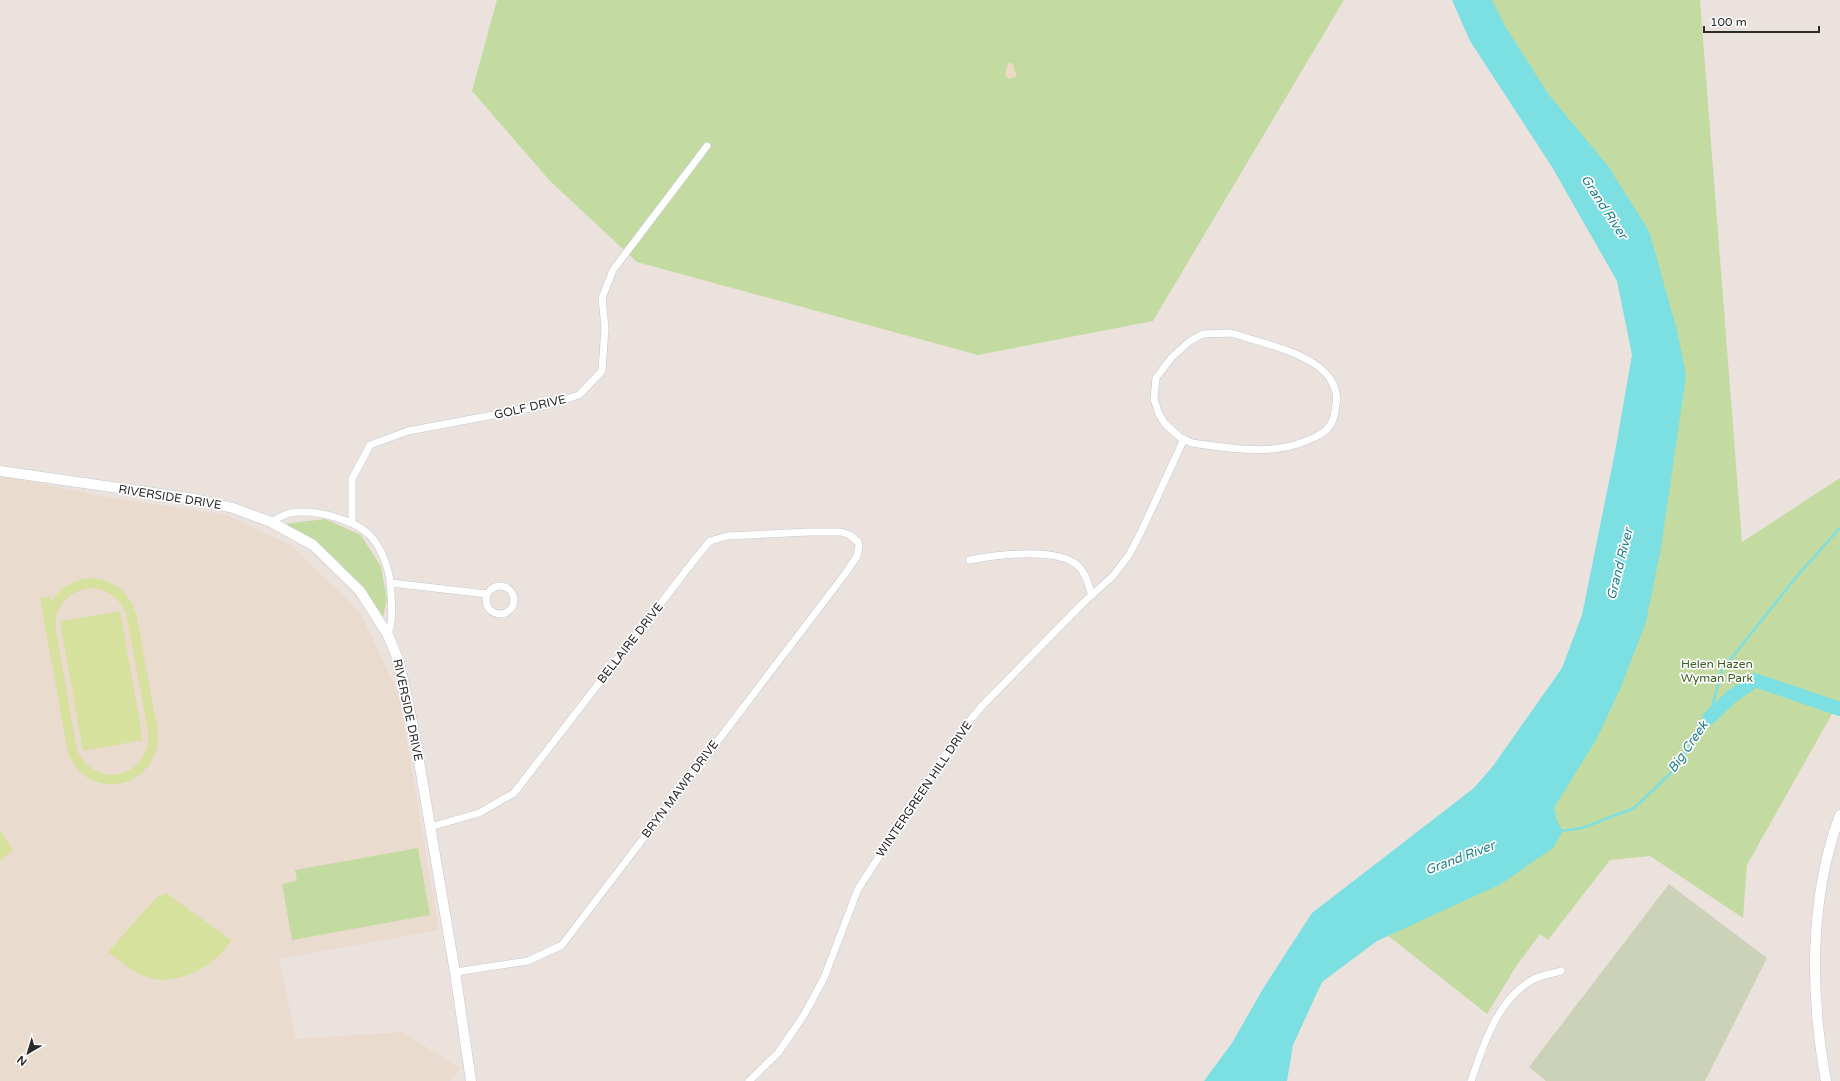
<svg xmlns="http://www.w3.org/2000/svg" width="1840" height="1081" viewBox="0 0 1840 1081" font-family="'Varela Round',sans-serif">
<rect width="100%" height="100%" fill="#ebe2de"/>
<polygon fill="#eadbcf" points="0,475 107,497 227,515 292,546 360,612 399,695 439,930 279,959 296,1039 402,1032 460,1068 450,1081 0,1081"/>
<g fill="#c3dba0">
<polygon points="497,0 1344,0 1153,321 978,355 637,262 550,181 472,91"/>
<polygon points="1480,0 1700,0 1742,542 1840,478 1840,706 1837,705 1747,865 1743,918 1650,856 1610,860 1548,940 1540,934 1517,965 1487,1014 1367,919 1584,686 1655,330"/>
<polygon points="325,519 361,535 381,567 387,599 383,617 339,562 284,524"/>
<polygon points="418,848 430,915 292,940 282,884 297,881 295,870"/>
</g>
<polygon fill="#ecdcc4" points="1008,63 1013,64 1014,70 1017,74 1015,77 1009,79 1005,75"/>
<polygon fill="#cbd2b7" points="1669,884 1767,958 1705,1081 1546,1081 1529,1067"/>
<g fill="#d5e19d" fill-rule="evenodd">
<path d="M91,578C115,580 131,593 137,617C142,645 147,673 152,701C155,715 160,731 157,746C153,770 130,787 106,784C88,782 75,770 68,753L40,598L50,596L51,602C60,587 73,580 91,578ZM91,588C107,589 119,597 126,613L148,732C152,777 95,791 77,750L56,631C53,608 68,590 91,588Z"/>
<polygon points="120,611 143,740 83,751 60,621"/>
<polygon points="0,830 13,850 0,861"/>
<path d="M166,893L231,940C219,964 177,987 150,978C134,973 121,962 108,952L157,897Z"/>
</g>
<polygon fill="#7cdfe1" points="1452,0 1492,0 1505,26 1549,95 1608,166 1649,231 1677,330 1686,376 1661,548 1646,622 1621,687 1597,738 1554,808 1557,821 1563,831 1553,848 1501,884 1377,941 1322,982 1293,1045 1287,1081 1204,1081 1232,1043 1264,987 1312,913 1474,788 1493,766 1562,668 1582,615 1615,452 1632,355 1617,281 1552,167 1470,41"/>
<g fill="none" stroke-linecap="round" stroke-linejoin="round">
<polyline stroke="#7cdfe1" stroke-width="2.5" points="1561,831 1582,828 1634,808 1674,770 1709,718 1722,670 1797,576 1840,528"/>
<polyline stroke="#7cdfe1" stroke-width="14" points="1709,718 1731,697 1755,680 1840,709"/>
<defs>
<g id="minor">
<path d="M1231,333C1258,342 1293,349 1316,365C1328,373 1339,388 1336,404C1335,413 1334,422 1327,429C1322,435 1313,438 1306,441C1270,456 1230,448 1192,443L1181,438L1165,424L1159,414L1154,399L1156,378L1172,357L1190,341L1203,334Z"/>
<path d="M271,522C277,519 284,514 290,513C316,509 362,520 376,543C386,558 391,578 391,595C392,611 393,620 388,635"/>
<polyline points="352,522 352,479 370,445 408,431 547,405 579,395 602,371 605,328 602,298 613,270 707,146"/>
<path d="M970,560C995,555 1055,547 1077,565C1086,572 1088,585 1092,595"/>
<polyline points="391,583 487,594"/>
<circle cx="500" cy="600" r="14"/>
<polyline points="430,827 479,813 514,793 695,559 710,541 727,536 808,532 841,532 850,535 858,542 859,546 857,556 845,574 562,945 528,961 455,972"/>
<polyline points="749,1081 778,1053 804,1015 824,978 858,889 958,735 981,707 1083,603 1113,576 1129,555 1142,530 1184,439"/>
<path d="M1471,1081C1484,1044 1497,999 1534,979C1542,975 1552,974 1561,971"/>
</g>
<g id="secondary">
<polyline points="0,471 195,499 233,508 271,522 313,545 360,591 388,635 399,662 413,726 455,972 471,1081"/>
<path d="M1826,1081C1810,994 1809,899 1840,815"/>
</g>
</defs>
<use href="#minor" stroke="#c2c8cf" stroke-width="8"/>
<use href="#secondary" stroke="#c2c8cf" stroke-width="11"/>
<use href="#minor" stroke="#fff" stroke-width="7"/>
<use href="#secondary" stroke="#fff" stroke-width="10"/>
</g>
<g text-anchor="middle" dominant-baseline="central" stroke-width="3.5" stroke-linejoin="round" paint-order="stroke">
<g font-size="12" fill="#2a2a2a" stroke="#fff">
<text transform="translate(530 407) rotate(-13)">GOLF DRIVE</text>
<text transform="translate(170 497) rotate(9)">RIVERSIDE DRIVE</text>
<text transform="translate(630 643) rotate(-52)">BELLAIRE DRIVE</text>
<text transform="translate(408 710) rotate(78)">RIVERSIDE DRIVE</text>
<text transform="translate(680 789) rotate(-53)">BRYN MAWR DRIVE</text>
<text transform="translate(924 789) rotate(-56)">WINTERGREEN HILL DRIVE</text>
</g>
<g font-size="12" fill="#3e5f22" stroke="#fff">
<text x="1717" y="664">Helen Hazen<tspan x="1717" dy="14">Wyman Park</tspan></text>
</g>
<g font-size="13" font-style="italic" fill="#1c818c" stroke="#fff">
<text transform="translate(1604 207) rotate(57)">Grand River</text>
<text transform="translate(1620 564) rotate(-76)">Grand River</text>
<text transform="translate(1688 747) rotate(-55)">Big Creek</text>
<text transform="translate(1460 858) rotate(-21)">Grand River</text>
</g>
</g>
<g transform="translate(28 1053) rotate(218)" stroke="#ffffff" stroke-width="3" paint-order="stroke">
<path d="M0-3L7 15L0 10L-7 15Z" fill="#2a2a2a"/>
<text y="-6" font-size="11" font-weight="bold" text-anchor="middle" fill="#2a2a2a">N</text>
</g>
<path d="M1704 26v6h115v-6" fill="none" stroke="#2a2a2a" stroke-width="2"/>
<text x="1710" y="26" font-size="12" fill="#2a2a2a" stroke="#ffffff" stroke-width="3" paint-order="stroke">100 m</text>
</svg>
